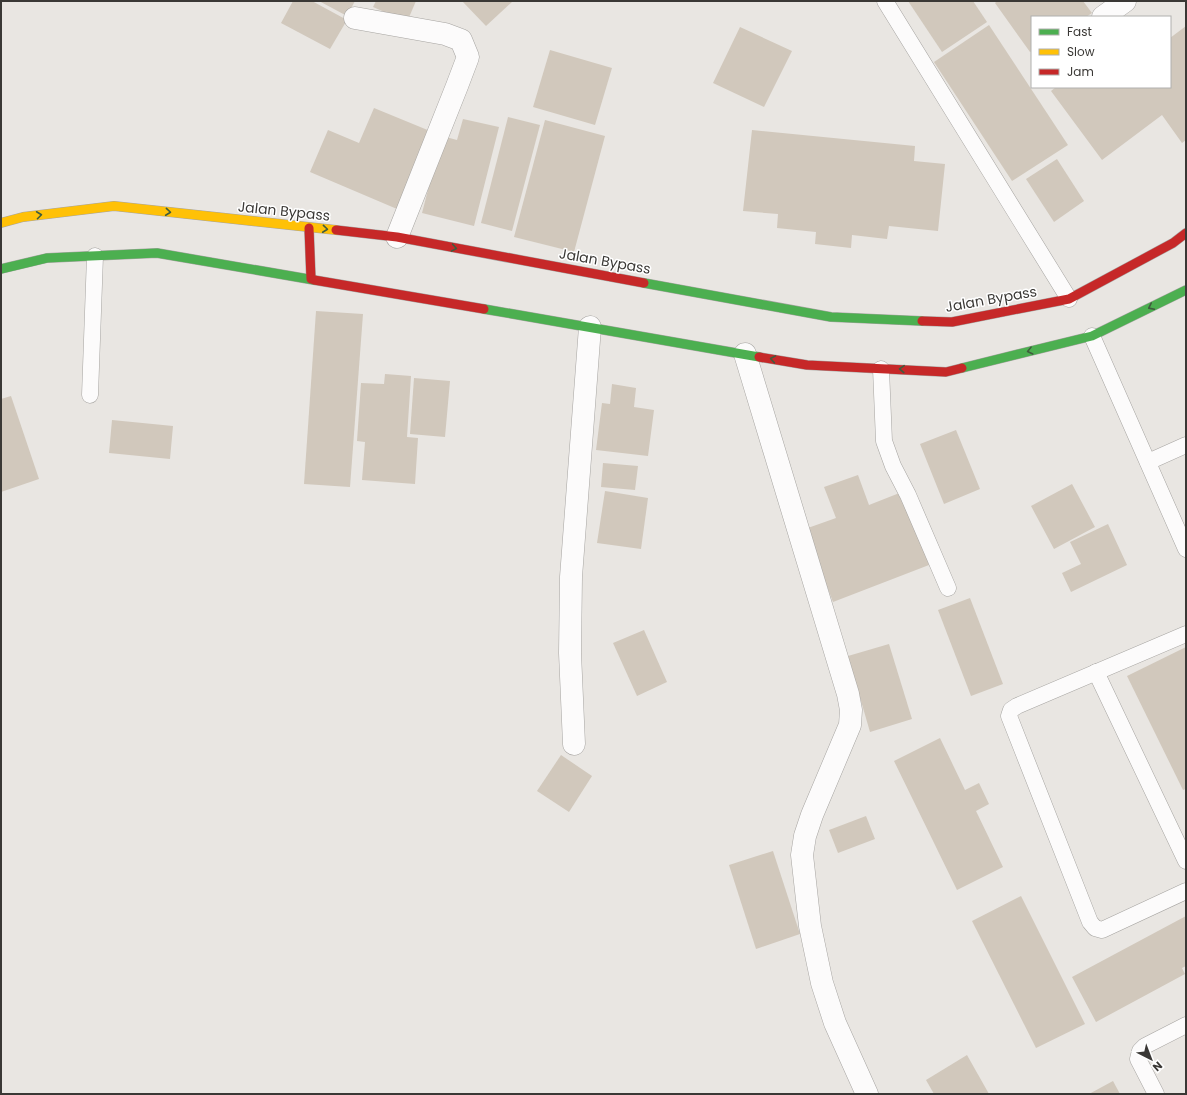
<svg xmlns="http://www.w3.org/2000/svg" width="1187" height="1095" viewBox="0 0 1187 1095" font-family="Poppins,sans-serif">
<rect width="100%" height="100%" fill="#e9e6e2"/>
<g fill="#d1c8bc">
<polygon points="293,1 312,1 347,20 330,49 281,23"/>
<polygon points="319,1 355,1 347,16"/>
<polygon points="376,1 416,1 407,22 373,7"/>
<polygon points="462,1 513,1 486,26"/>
<polygon points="908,1 973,1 987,22 942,52"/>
<polygon points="997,1 1083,1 1092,13 1086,17 1032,17 1032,51 1030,52 995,3"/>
<polygon points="989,25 1068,145 1012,181 934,62"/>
<polygon points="1186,26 1186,140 1182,143 1162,115 1102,160 1051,91 1056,87 1170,87 1170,38"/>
<polygon points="740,27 792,51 764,107 713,83"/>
<polygon points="550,50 612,68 595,125 533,107"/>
<polygon points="374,108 430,131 397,209 310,172 328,130 359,143"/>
<polygon points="508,117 540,125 512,231 481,223"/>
<polygon points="463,119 499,127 474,226 422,213 442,136 457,140"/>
<polygon points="545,120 605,136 574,252 514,237"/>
<polygon points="752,130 915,146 914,161 945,164 938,231 889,226 887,239 852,235 851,248 815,244 816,232 777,228 778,214 743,211"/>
<polygon points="1057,159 1084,201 1054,222 1026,179"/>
<polygon points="316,311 363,314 350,487 304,484"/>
<polygon points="385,374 411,376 407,437 418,438 415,484 362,480 365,442 357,441 361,383 384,384"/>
<polygon points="414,378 450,381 445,437 410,434"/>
<polygon points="612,384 636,388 634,407 654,410 648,456 596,450 602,403 610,404"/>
<polygon points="11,396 39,479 1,492 1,399"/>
<polygon points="112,420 173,426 170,459 109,453"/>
<polygon points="956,430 980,489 944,504 920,444"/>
<polygon points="603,463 638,466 635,490 601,487"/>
<polygon points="858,475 869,505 902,492 929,565 833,602 805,529 836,518 824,487"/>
<polygon points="1072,484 1095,527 1054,549 1031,506"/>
<polygon points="605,491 648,498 641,549 597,543"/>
<polygon points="1108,524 1127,565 1071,592 1062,573 1081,564 1070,542"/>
<polygon points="970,598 1003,684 971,696 938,610"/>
<polygon points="644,630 667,682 637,696 613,643"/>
<polygon points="889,644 912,719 870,732 848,656"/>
<polygon points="1186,647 1186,789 1183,790 1127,676"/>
<polygon points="940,738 965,790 979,783 989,804 976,811 1003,867 957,890 894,761"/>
<polygon points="561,755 592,776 569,812 537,791"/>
<polygon points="866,816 875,839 838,853 829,830"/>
<polygon points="773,851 800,934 756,949 729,865"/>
<polygon points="1021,896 1085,1024 1036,1048 972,921"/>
<polygon points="1186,916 1186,966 1182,968 1185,974 1096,1022 1072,977"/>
<polygon points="967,1055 989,1094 934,1094 926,1080"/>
<polygon points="1113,1081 1120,1094 1089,1094"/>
</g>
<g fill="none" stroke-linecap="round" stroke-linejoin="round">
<defs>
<g id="lane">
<polyline points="885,1 1069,299"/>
<polyline points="1092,336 1186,549"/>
<polyline points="881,369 884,441 893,466 908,495 948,588"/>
<polyline points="90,395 95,256"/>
<polyline points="1148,462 1186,445"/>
<polyline points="1186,634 1017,706 1011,710 1009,716 1090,922 1095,928 1102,930 1186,891"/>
<polyline points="1096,672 1186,861"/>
<polyline points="1156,1094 1138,1059 1140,1051 1145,1046 1186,1025"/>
</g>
<g id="street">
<polyline points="1103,17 1125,1"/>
<polyline points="355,18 445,34 461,40 468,57 457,86 397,237"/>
<polyline points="745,354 848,694 851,710 850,725 812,815 805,836 802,855 810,926 822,983 835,1023 867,1094"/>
<polyline points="574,744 570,653 571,577 590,327"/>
</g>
<g id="fast">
<polyline points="1,269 47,258 157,253 314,280"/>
<polyline points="644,283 831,317 922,321"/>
<polyline points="484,309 759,357"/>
<polyline points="962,368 1092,336 1186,290"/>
</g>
<polyline id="slow" points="1,223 23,217 114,206 336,230"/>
<g id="jam">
<polyline points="309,228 311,279"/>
<polyline points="336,230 397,237 644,283"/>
<polyline points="314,280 484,309"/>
<polyline points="922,321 952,322 1069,299 1173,243 1186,233"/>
<polyline points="759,357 807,365 946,372 962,368"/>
</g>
</defs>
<use href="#lane" stroke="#a6a4a1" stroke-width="17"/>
<use href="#street" stroke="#a6a4a1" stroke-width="23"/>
<use href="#fast" stroke="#a6a4a1" stroke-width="10"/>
<use href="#slow" stroke="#a6a4a1" stroke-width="10"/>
<use href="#jam" stroke="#a6a4a1" stroke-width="10"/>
<use href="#lane" stroke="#fcfbfb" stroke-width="16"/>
<use href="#street" stroke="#fcfbfb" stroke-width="22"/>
<use href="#fast" stroke="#4caf50" stroke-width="9"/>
<use href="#slow" stroke="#ffc107" stroke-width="9"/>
<use href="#jam" stroke="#c62828" stroke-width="9"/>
</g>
<defs><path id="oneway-chevron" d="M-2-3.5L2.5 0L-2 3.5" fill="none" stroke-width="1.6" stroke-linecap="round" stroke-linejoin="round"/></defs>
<g stroke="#3f5c3d">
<use href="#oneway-chevron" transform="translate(168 212) rotate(6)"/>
<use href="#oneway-chevron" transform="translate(39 215) rotate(-7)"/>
<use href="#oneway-chevron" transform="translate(325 229) rotate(6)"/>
<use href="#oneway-chevron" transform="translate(454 248) rotate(10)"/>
<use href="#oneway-chevron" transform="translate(1151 307) rotate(154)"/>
<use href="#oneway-chevron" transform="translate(1030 351) rotate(166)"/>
<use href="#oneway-chevron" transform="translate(773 359) rotate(-170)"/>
<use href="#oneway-chevron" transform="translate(902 369) rotate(-177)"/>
</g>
<g text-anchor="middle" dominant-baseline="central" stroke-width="3" stroke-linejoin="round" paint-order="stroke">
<g font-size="14" fill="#3a3835" stroke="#fff">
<text transform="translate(284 211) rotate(6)">Jalan Bypass</text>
<text transform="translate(605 261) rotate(10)">Jalan Bypass</text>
<text transform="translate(991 299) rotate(-10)">Jalan Bypass</text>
</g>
</g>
<rect width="1187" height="1095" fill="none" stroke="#3a3835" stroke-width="4"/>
<rect x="1031" y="16" width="140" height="72" fill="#ffffff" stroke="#b0afae"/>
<rect x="1039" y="29" width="20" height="6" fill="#4caf50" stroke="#b0afae"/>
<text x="1067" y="36" font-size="12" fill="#3a3835">Fast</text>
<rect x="1039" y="49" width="20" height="6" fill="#ffc107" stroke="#b0afae"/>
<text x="1067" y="56" font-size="12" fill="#3a3835">Slow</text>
<rect x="1039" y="69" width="20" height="6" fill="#c62828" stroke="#b0afae"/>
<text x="1067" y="76" font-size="12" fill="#3a3835">Jam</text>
<g transform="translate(1151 1059) rotate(138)" stroke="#ffffff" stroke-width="3" paint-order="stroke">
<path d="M0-3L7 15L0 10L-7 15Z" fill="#3a3835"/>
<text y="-6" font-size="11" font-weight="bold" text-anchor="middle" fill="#3a3835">N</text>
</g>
</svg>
